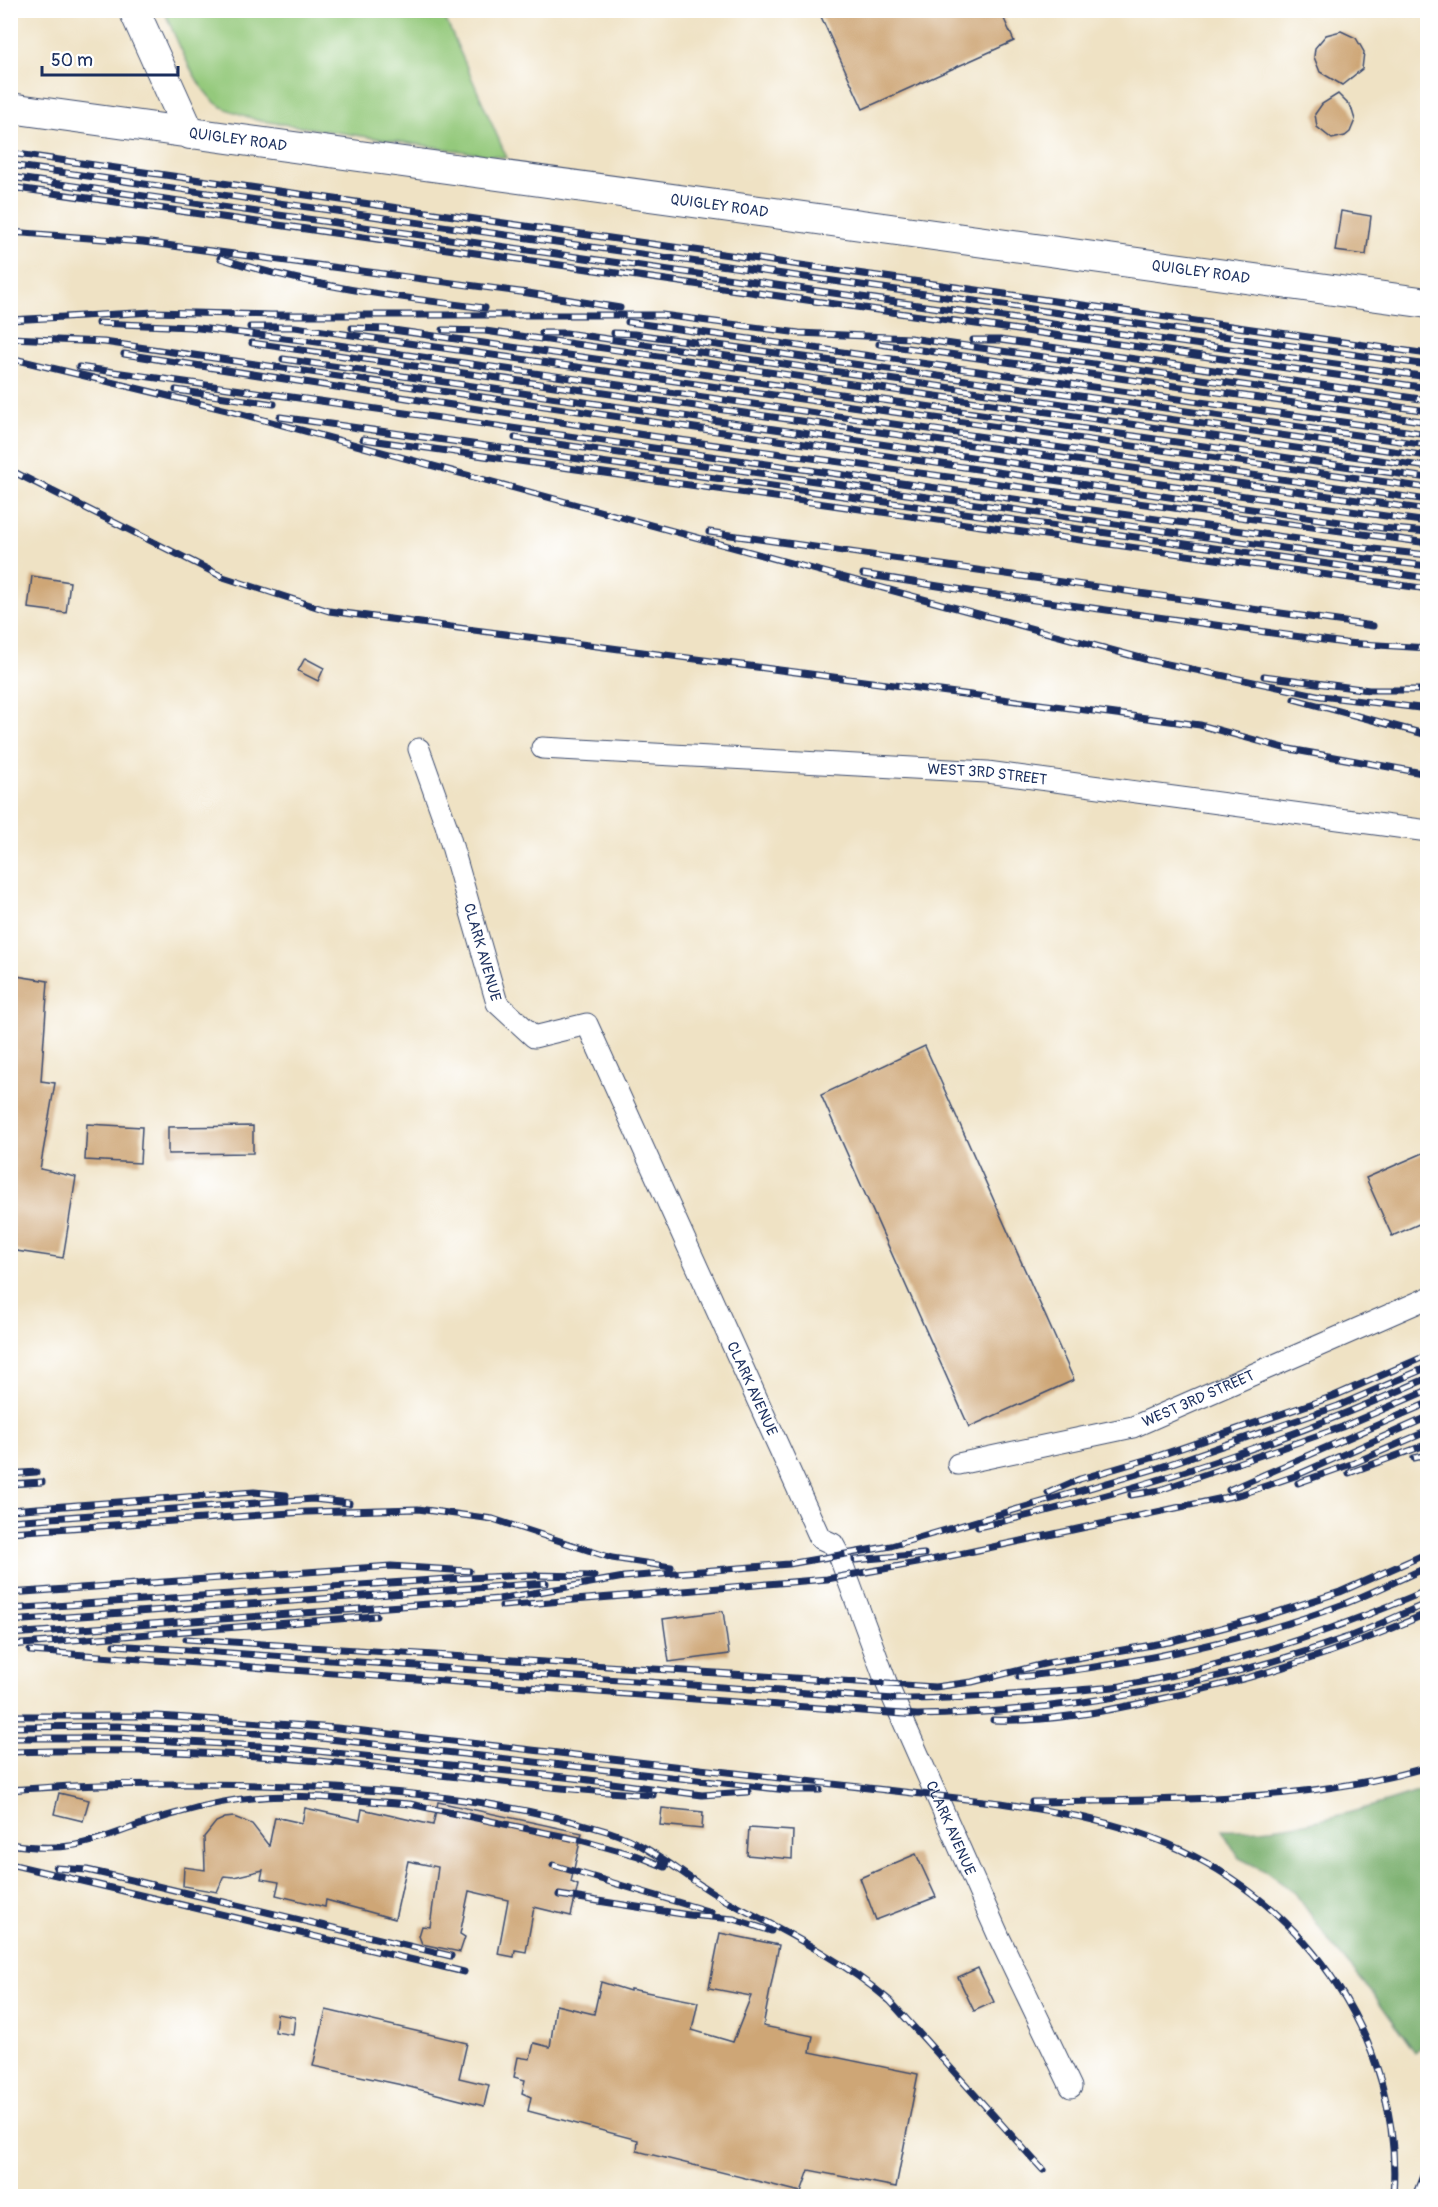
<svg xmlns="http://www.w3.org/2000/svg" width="1438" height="2207" viewBox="0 0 1438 2207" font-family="Pangolin,sans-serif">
<rect width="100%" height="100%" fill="#fff"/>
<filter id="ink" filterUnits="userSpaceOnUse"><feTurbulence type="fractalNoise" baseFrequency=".0167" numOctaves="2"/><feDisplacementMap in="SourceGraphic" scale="12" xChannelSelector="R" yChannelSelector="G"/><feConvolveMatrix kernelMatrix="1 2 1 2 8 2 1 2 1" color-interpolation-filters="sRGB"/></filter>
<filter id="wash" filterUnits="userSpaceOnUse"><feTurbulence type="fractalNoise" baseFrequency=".008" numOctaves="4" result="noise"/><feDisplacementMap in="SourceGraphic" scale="24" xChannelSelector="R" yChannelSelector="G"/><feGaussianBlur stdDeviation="1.35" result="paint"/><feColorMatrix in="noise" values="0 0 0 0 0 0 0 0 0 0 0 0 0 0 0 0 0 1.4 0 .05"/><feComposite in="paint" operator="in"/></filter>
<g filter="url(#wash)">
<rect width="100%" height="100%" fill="#efe2c4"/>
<path fill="#94c97b" stroke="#587c6c" stroke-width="1.5" d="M164,11H442L507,158L256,120C245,115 227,111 217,104C194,86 176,37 164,11Z"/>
<path fill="#77ad6b" stroke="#496e64" stroke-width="1.5" d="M1427,1789L1428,2041L1415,2052L1374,1995L1336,1950L1295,1893L1265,1871L1239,1858L1222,1830C1294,1832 1359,1811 1427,1789Z"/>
<g id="blocks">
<g fill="#cea676">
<polygon points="818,10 1000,10 1014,41 863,109"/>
<polygon points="1341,31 1356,38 1364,52 1362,69 1342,85 1320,72 1314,57 1315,48 1326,35"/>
<polygon points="1338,94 1351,107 1355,120 1350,132 1345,136 1332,139 1317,127 1315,114 1322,104"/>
<polygon points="1341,211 1371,216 1366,255 1335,251"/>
<polygon points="32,576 70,582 66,613 28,608"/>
<polygon points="305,658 324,668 318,681 298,671"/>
<polygon points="10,975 48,981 41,1081 55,1083 40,1169 76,1177 63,1258 10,1250"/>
<polygon points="925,1046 1074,1380 969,1427 821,1095"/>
<polygon points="87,1124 142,1127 140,1163 85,1160"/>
<polygon points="253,1126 253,1153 168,1154 168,1127"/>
<polygon points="1428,1151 1428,1220 1392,1236 1366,1178"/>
<polygon points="723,1611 729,1654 669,1662 663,1619"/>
<polygon points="59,1793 89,1800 83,1821 54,1814"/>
<polygon points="438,1802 582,1833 571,1882 578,1885 571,1916 534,1907 526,1952 515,1950 514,1957 498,1954 508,1900 469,1891 460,1934 465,1937 460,1952 422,1944 419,1936 422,1926 430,1927 438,1867 408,1861 395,1919 326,1900 325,1907 276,1895 279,1882 261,1879 263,1870 234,1877 224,1876 217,1892 183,1886 184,1867 205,1870 204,1837 216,1822 225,1818 234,1817 252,1824 269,1846 275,1817 302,1823 305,1808 360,1820 362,1809 433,1825"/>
<polygon points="662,1808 703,1812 702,1829 660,1825"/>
<polygon points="749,1828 793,1831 792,1859 747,1855"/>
<polygon points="916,1854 936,1897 876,1920 860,1878"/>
<polygon points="720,1933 779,1945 763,2026 813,2036 810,2052 918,2074 896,2187 809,2170 801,2192 637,2151 638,2140 528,2111 531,2097 522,2093 525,2080 514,2077 518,2057 530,2059 534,2043 550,2047 556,2005 594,2014 601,1982 630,1991 630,1989 698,2002 692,2030 733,2042 751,1996 709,1988"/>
<polygon points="978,1968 994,2002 974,2011 958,1977"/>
<polygon points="326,2010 467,2043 459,2078 489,2085 484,2106 402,2085 313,2066"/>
<polygon points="277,2014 295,2017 293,2035 275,2032"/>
</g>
</g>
</g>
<g filter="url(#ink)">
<use href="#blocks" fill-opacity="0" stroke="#3b4a6d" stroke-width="1.5"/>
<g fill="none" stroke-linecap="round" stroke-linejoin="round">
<defs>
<g id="street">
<path id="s1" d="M542,748L987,772L1428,831"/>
<path id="s2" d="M419,749L446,825L497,1003L534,1037L587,1024L820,1538L833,1544L839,1555L886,1682L999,1937L1071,2087"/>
<path id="s3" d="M958,1464L1133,1427L1428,1298"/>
</g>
<g id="secondary">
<polyline points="134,10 190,134"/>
<path id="s4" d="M10,108L1428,303"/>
</g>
</defs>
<use href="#street" stroke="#3b4a6d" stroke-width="23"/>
<use href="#secondary" stroke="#3b4a6d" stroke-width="32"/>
<use href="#street" stroke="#fff" stroke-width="21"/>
<use href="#secondary" stroke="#fff" stroke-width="30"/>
<defs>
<g id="rail">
<polyline points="10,153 1428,354"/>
<polyline points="10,165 1428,365"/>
<polyline points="10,177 1428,377"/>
<polyline points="10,187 1428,388"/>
<polyline points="10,232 143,242 528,293 620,308"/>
<path d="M220,258C306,286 395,297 485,308"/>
<polyline points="10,320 154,312 272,315 662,315 799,333 910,338 1428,411"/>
<polyline points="628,322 1428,434"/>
<polyline points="98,323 190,327 310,341 1428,500"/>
<polyline points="250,327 295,327 1428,488"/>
<polyline points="352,328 386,329 1428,478"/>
<polyline points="443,330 485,331 1428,467"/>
<polyline points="542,333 566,333 1428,456"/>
<polyline points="614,333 634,334 740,348 1428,445"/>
<polyline points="10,338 104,342 1382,528 1428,532"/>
<polyline points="973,340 1000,340 1428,400"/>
<polyline points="252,343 1428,510"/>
<polyline points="879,344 1428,422"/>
<polyline points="124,354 651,436 1428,543"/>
<polyline points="10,358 227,410 1148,660 1321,696 1428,709"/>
<polyline points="283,359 1428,522"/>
<polyline points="79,367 1355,547 1428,555"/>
<polyline points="176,390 274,404"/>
<polyline points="280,417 1428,578"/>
<polyline points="515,438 1325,554 1428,566"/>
<polyline points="363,439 1428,589"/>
<polyline points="10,470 223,577 329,611 1200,725 1284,748 1428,774"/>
<polyline points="709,532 1373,626"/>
<polyline points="863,574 976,592 1345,643 1428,648"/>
<polyline points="1264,676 1369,690 1428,690"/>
<polyline points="1294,699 1428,735"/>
<polyline points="1414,1458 1428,1455"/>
<polyline points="1349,1473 1428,1444"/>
<polyline points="10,1474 36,1472"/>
<polyline points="1298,1483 1354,1463 1428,1431"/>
<polyline points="10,1484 42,1482"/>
<polyline points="1229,1490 1428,1403"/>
<polyline points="1048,1493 1080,1479 1155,1457 1334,1396 1428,1355"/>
<polyline points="1131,1495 1160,1490 1342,1427 1428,1390"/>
<polyline points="10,1510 254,1492 286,1495"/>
<polyline points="10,1521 313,1499 349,1503"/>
<path d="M978,1527C1130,1494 1285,1442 1428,1378"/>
<polyline points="10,1532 306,1512 418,1509 493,1519 612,1558 671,1567"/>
<polyline points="855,1560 924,1554"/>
<polyline points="10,1593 391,1566 469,1571"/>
<polyline points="502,1606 827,1579 917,1563 1242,1494 1295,1476 1428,1417"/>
<polyline points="10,1609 448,1579 526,1575 594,1576"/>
<polyline points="10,1621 546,1583"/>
<polyline points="10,1634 499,1599 624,1577 789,1564 891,1546 1158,1468 1338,1406 1428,1367"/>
<polyline points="186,1639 935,1687 972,1682 1048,1663 1169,1642 1259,1618 1340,1592 1428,1553"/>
<polyline points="10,1645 376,1616"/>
<path d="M114,1645L894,1699C948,1699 1000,1696 1053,1692C1075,1690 1099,1689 1121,1686C1229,1666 1327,1633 1428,1590"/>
<path d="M30,1651L917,1715C1064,1712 1209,1687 1348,1637C1375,1627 1401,1614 1428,1603"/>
<path d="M1019,1677C1129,1665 1240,1643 1344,1604C1372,1593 1400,1579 1428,1567"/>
<path d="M10,1716H158L337,1728L1001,1803C1058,1812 1115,1821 1168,1844C1308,1904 1404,2043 1393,2196"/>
<path d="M993,1720C1048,1722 1103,1712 1155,1700C1252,1680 1337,1653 1428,1613"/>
<polyline points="10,1727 117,1726 293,1735 787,1790 820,1790"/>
<polyline points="10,1738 118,1738 278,1747 574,1778 702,1795 748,1792"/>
<path d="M10,1752C113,1749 217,1751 319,1761C430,1773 541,1789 653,1795"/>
<path d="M10,1790C93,1783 176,1783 259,1785C378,1788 496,1797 610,1832C654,1846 687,1880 727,1901C784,1931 841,1959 890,2001L1043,2170"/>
<polyline points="316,1797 410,1804 580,1840 638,1856 665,1867"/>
<path d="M1032,1802C1165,1799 1299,1804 1428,1767"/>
<path d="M10,1844C86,1857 111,1830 178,1813C205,1805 235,1799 264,1797C283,1795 303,1797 323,1797"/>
<polyline points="10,1864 464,1972"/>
<polyline points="553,1865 711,1912"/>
<polyline points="56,1868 87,1870 136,1881 451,1956"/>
<polyline points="559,1895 689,1915 734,1919 771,1931"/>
<polyline points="1415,2196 1428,2163"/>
</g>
</defs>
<use href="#rail" stroke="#1b2f5e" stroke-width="7"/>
<use href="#rail" stroke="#fff" stroke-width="4.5" stroke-dasharray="14" stroke-linecap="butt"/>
</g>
</g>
<g text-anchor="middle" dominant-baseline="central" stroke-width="6" stroke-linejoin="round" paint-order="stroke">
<g font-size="15" fill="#1b2f5e" stroke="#fff">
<text stroke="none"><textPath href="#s4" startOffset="230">QUIGLEY ROAD</textPath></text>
<text stroke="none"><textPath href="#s4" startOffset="716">QUIGLEY ROAD</textPath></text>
<text stroke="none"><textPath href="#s4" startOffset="1202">QUIGLEY ROAD</textPath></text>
<text stroke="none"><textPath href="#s1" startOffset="446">WEST 3RD STREET</textPath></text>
<text stroke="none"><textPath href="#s2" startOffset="213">CLARK AVENUE</textPath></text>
<text stroke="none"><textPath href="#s2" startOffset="771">CLARK AVENUE</textPath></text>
<text stroke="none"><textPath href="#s3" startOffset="250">WEST 3RD STREET</textPath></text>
<text stroke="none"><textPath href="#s2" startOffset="1257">CLARK AVENUE</textPath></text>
</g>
</g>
<rect width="1438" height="2207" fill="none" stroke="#fff" stroke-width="36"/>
<path d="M42 66v9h136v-9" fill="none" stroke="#1b2f5e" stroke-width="3"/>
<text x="51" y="66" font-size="18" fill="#1b2f5e" stroke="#ffffff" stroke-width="4.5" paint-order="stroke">50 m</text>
</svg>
